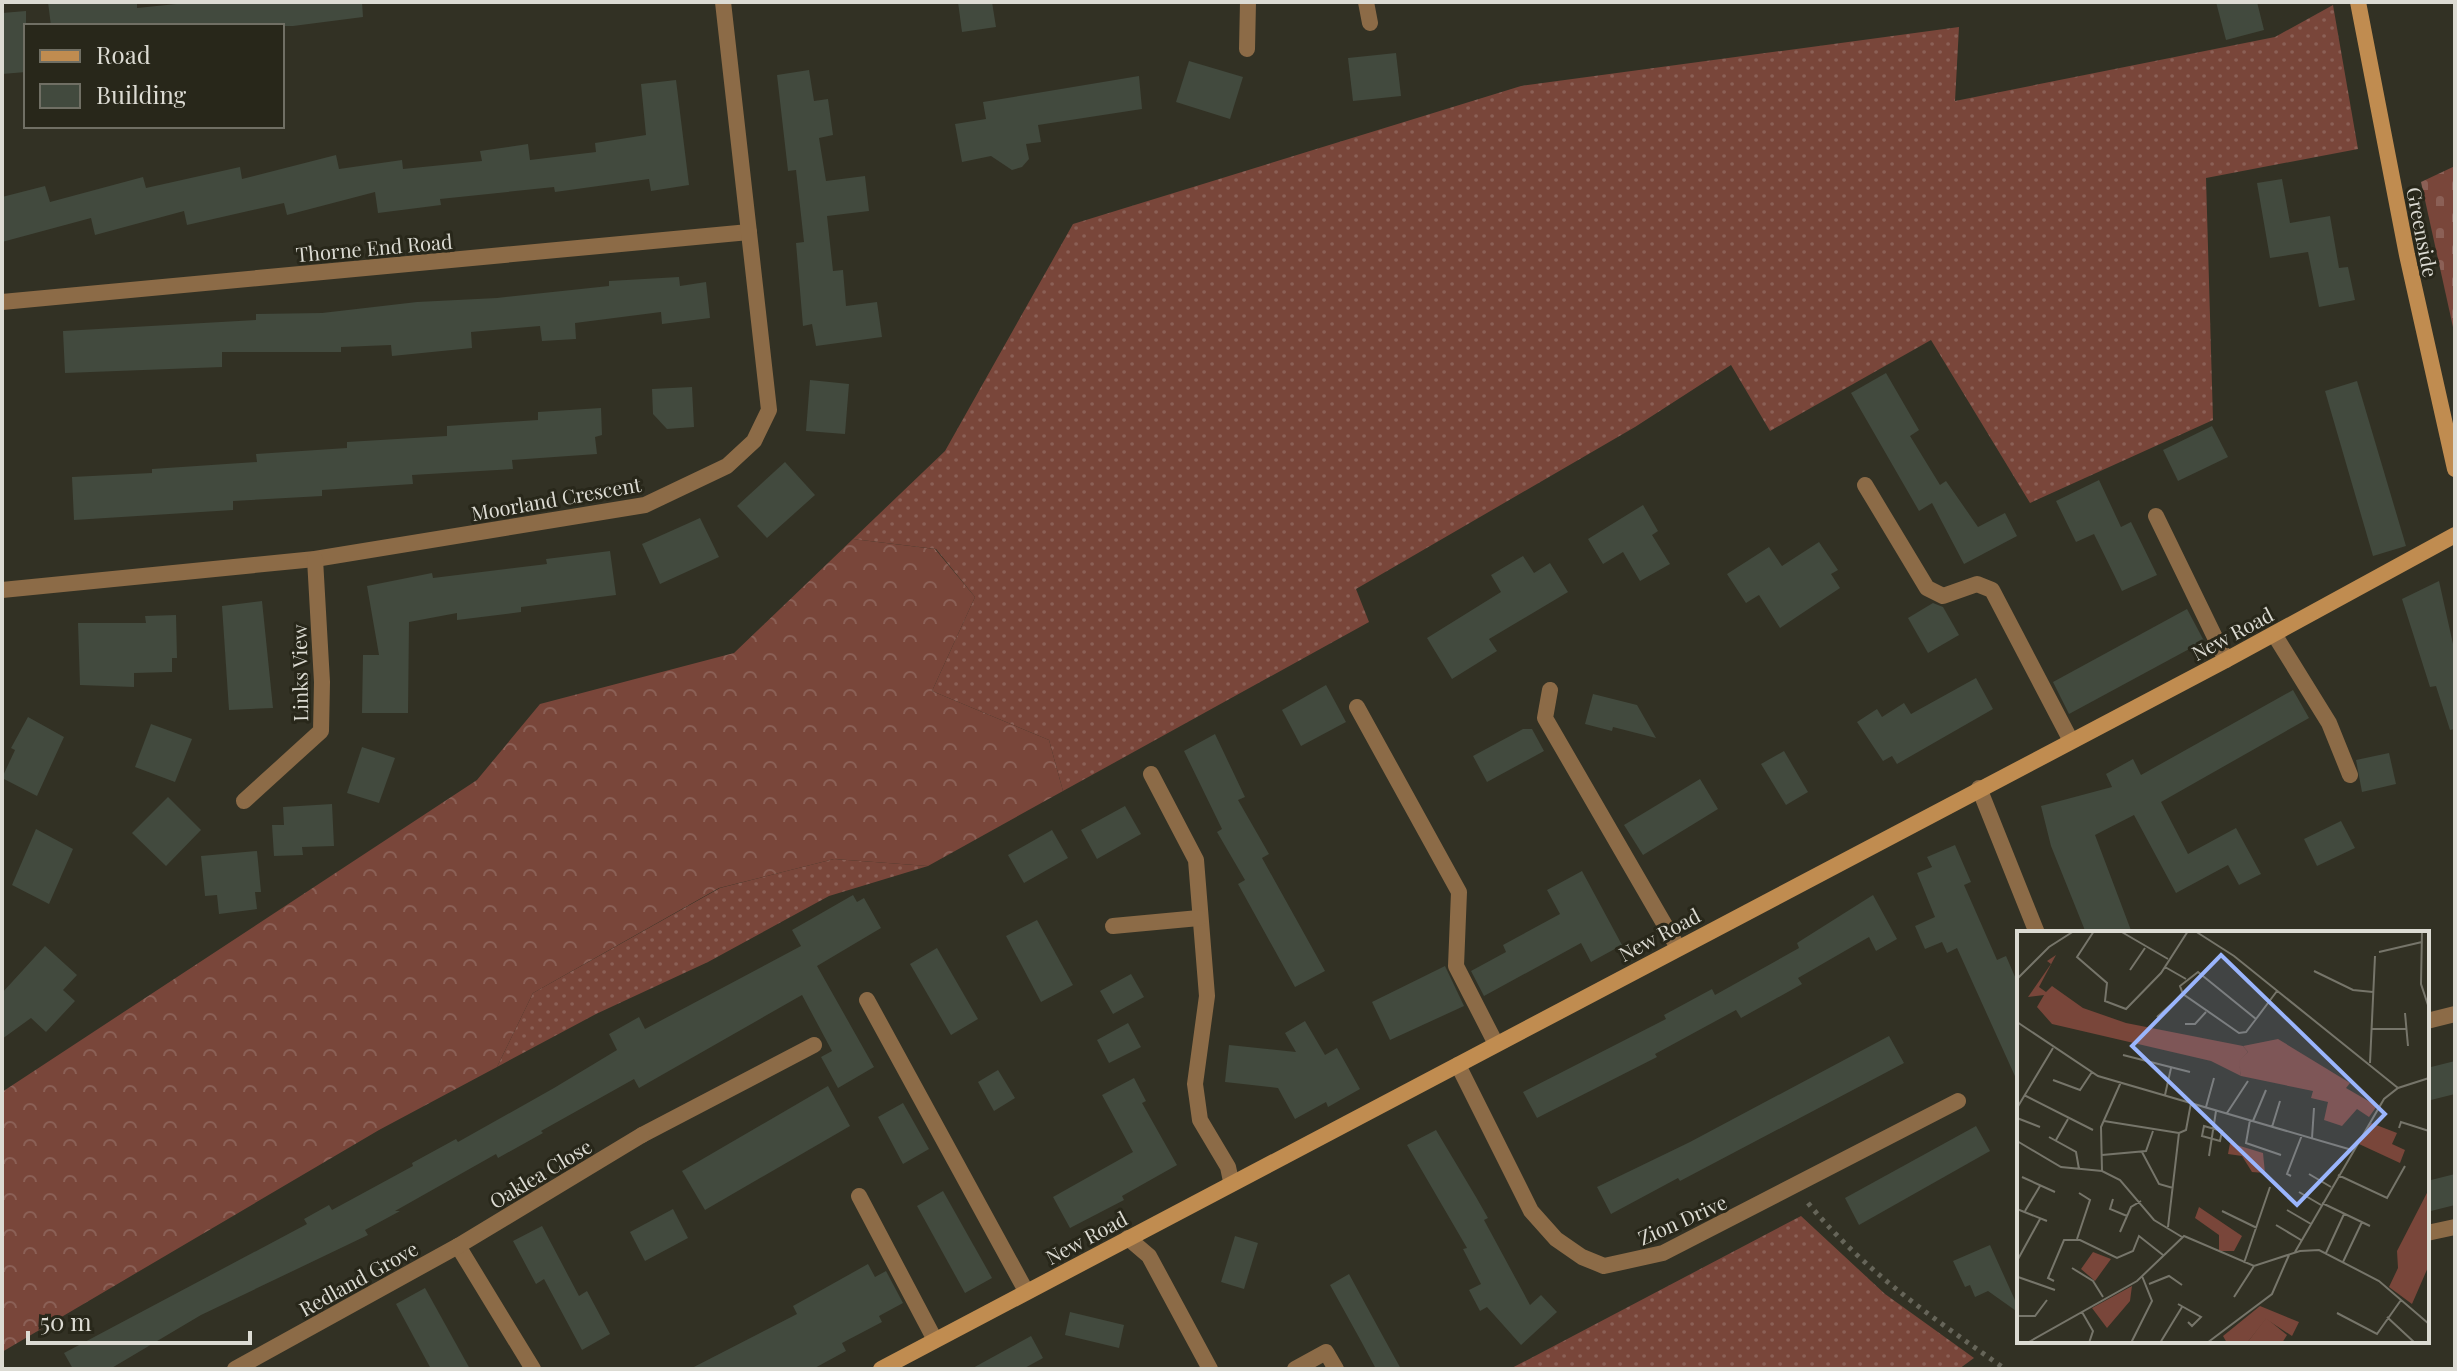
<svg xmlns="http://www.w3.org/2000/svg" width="2457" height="1371" viewBox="0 0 2457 1371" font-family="'Playfair Display',serif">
<defs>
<pattern id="grass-dots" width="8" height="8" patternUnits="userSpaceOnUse" patternTransform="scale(2)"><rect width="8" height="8" fill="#79463a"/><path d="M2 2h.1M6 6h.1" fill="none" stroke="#8b6056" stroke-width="1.8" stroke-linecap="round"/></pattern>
<pattern id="forest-crowns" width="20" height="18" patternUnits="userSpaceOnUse" patternTransform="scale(2)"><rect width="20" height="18" fill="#79463a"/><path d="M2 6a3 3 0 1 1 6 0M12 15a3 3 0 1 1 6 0" fill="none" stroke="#8b6056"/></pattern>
<pattern id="cemetery-stones" width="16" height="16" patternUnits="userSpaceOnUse" patternTransform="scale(2)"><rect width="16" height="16" fill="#79463a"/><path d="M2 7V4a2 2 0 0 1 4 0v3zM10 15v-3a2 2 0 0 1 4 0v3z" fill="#8b6056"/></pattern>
</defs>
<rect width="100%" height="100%" fill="#323124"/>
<g fill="url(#grass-dots)">
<polygon points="2333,5 2358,149 2206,178 2213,420 2030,503 1931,340 1770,431 1731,365 1635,427 1356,589 1369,622 1063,791 1049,740 932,691 975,597 936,549 853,539 945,451 1073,224 1521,86 1959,27 1955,101 2275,37"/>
<polygon points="834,859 928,866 829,896 708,962 596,1014 497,1067 533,993 720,888"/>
<polygon points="1801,1216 1885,1294 1974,1358 1959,1369 1510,1369"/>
</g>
<polygon fill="url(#forest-crowns)" points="853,539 935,549 975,597 932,691 1049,740 1063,791 928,866 834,859 719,888 533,993 497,1067 379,1130 2,1352 2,1092 477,780 540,704 734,653"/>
<polygon fill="url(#cemetery-stones)" points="2455,166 2455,336 2421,182"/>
<g fill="#424a3e">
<polygon points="48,2 137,2 137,8 196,2 362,2 363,17 293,26 51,26"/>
<polygon points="958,2 992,2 996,27 962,32"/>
<polygon points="2216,2 2257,2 2264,30 2226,40"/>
<polygon points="26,11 26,72 2,74 2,13"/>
<polygon points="1396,53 1401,96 1353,101 1348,58"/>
<polygon points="1189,61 1243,77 1230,119 1176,102"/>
<polygon points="809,70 814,101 828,99 833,135 819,138 826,181 865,176 869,211 827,216 833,271 843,270 846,306 877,302 882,337 816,346 812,324 803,326 796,243 804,242 796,170 788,171 777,75"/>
<polygon points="1139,76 1142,109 1038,125 1041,142 1026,144 1029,159 1022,167 1012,170 991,156 962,162 955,124 986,119 983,102"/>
<polygon points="676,80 689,185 651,191 649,179 555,192 554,187 440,199 441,205 378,213 375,192 287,215 284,203 187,225 184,211 95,235 91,218 2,242 2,197 45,186 50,202 143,177 146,188 240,167 242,179 336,155 339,169 402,160 403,169 482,161 480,151 528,144 530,160 596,152 595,143 646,135 641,84"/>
<polygon points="2282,179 2290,223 2330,216 2339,268 2348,267 2355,300 2319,307 2308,252 2270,258 2257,183"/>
<polygon points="679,277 680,286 706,282 710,318 662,324 661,312 575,323 576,339 542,341 540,326 471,332 472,348 392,356 391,345 341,347 341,352 222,352 222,367 65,373 63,331 256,320 256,314 322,313 417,302 497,298 609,286 609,281"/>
<polygon points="1886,373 1919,430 1910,436 1940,485 1946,481 1978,527 2005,513 2017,536 1964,564 1932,503 1919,511 1851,393"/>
<polygon points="810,380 849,384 845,434 806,431"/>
<polygon points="2357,381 2406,546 2373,556 2325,391"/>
<polygon points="692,387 694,427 667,429 653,414 652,389"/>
<polygon points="601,408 602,435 595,437 597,454 512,460 513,469 412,475 413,484 322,490 322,496 233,501 233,510 74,520 72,477 152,473 152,469 257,462 256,454 347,448 347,442 447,436 447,426 538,420 538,412"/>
<polygon points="2212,426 2228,457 2178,481 2163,450"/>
<polygon points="785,462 815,495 767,538 737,506"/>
<polygon points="2099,480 2121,527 2131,522 2157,575 2122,591 2094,534 2076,542 2056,501"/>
<polygon points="1643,505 1658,531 1652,535 1670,564 1640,581 1623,552 1603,564 1588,539"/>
<polygon points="700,518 719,557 660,584 642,544"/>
<polygon points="1819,542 1838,570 1831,574 1840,588 1780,628 1759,595 1746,603 1727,574 1769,547 1782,566"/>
<polygon points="610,551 616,595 521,607 521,612 457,620 457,613 409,622 408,713 362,713 363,655 379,655 367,586 432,573 433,578 547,564 546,559"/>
<polygon points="1523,556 1534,573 1550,563 1568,592 1489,639 1497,651 1452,679 1427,638 1501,592 1491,575"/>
<polygon points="2439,581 2455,653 2455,729 2450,730 2436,686 2430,687 2402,599"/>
<polygon points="262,601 273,708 229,710 222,606"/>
<polygon points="1933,603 1943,607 1959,635 1928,653 1908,618"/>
<polygon points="2187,609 2204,641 2069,714 2053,682"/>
<polygon points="176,615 177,658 172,658 172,672 134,673 134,687 80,685 78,623 146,623 145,616"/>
<polygon points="1976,678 1993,709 1897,764 1892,756 1883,761 1857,722 1877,709 1882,717 1904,703 1911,714"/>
<polygon points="1326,685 1346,722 1301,746 1282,710"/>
<polygon points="2293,690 2309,718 2161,802 2188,854 2236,828 2261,874 2239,885 2228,865 2176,893 2134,815 2095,835 2132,933 2086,933 2051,846 2041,806 2112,787 2106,774 2133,759 2141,775"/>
<polygon points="1593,694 1637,705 1656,738 1613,727 1612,731 1585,724"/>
<polygon points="28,717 64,737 37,796 2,778 15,750 11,748"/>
<polygon points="151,724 192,739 175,782 135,767"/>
<polygon points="1523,729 1532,729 1544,751 1487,782 1473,756"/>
<polygon points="1215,734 1245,797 1238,800 1269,854 1262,858 1325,971 1295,987 1238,884 1245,880 1217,832 1222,829 1184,751"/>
<polygon points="362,747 395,758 379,803 347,793"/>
<polygon points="1784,751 1808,792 1786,805 1761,764"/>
<polygon points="2389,753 2396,784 2362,792 2356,760"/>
<polygon points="1700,779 1718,809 1643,855 1624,825"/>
<polygon points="168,797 201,830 166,866 132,833"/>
<polygon points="332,804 334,846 302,847 303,855 274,856 272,825 284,825 283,807"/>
<polygon points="1125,806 1141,834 1097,859 1081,830"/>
<polygon points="2341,821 2355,848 2317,866 2304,839"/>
<polygon points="36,829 73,849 49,904 12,885"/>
<polygon points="1052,830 1068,858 1024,883 1008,855"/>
<polygon points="1955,845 1971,882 1964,885 1997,960 2006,956 2019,986 2019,1085 1957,948 1947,953 1942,942 1925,949 1915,926 1935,917 1917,873 1932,867 1927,857"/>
<polygon points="257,851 261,892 255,892 257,909 219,914 217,895 205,896 201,856"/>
<polygon points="1582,871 1622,945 1591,962 1581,943 1484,996 1471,971 1506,952 1503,945 1560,914 1547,890"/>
<polygon points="853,895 857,902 864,898 881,928 817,966 874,1067 838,1088 821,1057 832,1051 802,995 639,1088 634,1079 541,1131 543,1133 498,1158 496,1154 395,1211 400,1211 365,1230 368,1235 201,1315 110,1369 73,1369 64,1353 307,1224 304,1219 329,1205 332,1210 413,1166 412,1163 456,1139 458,1142 554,1088 617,1050 609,1034 639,1017 645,1029 801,946 792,930"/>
<polygon points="1873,895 1897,939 1876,951 1869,937 1798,978 1802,984 1741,1018 1736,1010 1655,1054 1657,1057 1537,1118 1523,1092 1666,1019 1664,1015 1712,989 1715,995 1799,948 1797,943"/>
<polygon points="1037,920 1073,985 1041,1002 1006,936"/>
<polygon points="45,946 77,975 63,990 75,1001 46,1032 31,1018 2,1039 2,993"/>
<polygon points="937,948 978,1019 951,1035 910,964"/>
<polygon points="1445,966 1464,1006 1390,1040 1372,1002"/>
<polygon points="1131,974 1144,997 1113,1014 1100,991"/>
<polygon points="1305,1021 1325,1055 1337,1048 1360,1089 1328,1107 1326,1102 1295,1119 1278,1088 1225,1082 1229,1045 1296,1052 1285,1033"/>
<polygon points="1128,1023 1141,1047 1109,1063 1097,1040"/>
<polygon points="1889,1036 1904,1063 1680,1181 1678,1178 1611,1214 1597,1187 1690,1142"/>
<polygon points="2455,1061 2455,1094 2427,1101 2427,1068"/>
<polygon points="998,1070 1015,1098 994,1111 978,1082"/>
<polygon points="1134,1078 1146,1101 1142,1103 1177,1165 1122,1196 1124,1200 1070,1228 1053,1197 1133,1152 1102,1095"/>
<polygon points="828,1086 850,1126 705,1210 682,1171"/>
<polygon points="903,1103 929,1149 903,1164 878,1117"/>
<polygon points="1976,1126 1990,1151 1859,1225 1845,1198"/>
<polygon points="1436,1130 1476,1197 1488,1218 1484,1220 1530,1305 1541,1295 1557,1312 1521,1345 1487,1307 1480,1311 1469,1290 1481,1284 1463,1249 1467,1248 1407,1145"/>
<polygon points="2455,1174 2455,1205 2427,1212 2427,1181"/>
<polygon points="943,1191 992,1278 965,1293 917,1206"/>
<polygon points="673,1209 688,1238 645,1261 630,1232"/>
<polygon points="542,1226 579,1296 587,1291 610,1334 582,1350 544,1279 536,1284 513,1241"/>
<polygon points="1235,1236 1258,1243 1244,1289 1221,1282"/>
<polygon points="1990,1245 2019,1309 2019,1313 1988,1291 1975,1297 1970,1285 1965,1287 1953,1261"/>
<polygon points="868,1264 875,1277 886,1271 903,1303 879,1316 882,1322 842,1343 846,1351 813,1369 690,1369 797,1314 793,1306"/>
<polygon points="1349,1274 1380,1331 1401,1369 1376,1369 1361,1341 1330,1285"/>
<polygon points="425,1288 470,1369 431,1369 396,1304"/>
<polygon points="1070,1312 1124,1325 1119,1348 1065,1335"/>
<polygon points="1031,1336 1043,1358 1023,1369 971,1369"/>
</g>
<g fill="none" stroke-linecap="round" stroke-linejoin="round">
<path stroke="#666559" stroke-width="5" stroke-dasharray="4 6" stroke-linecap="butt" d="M1808,1203C1866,1273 1932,1317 2005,1369"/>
<g stroke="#8c6b47" stroke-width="16">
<polyline points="1366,2 1370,23"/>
<polyline points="1247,49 1248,2"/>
<polyline points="642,1135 814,1045"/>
<polyline points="859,1196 935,1340"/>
</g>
<g stroke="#8c6b47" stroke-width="16">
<polyline points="2,302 749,232"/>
<polyline points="1865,485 1927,588 1943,596 1977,584 1992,590 2070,739"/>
<polyline points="2156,516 2226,660"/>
<polyline points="2,590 315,559 645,505 727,466 754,441 769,410 723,2"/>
<polyline points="2274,634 2329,723 2350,775"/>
<polyline points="1550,690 1545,718 1677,946"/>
<polyline points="1357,707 1459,892 1456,966 1496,1044"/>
<polyline points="1151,774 1196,860 1207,996 1195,1084 1200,1120 1228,1167 1231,1181"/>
<polyline points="1979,788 2037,933"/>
<polyline points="244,801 321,731 322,682 315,559"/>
<polyline points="1113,926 1199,918"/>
<polyline points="867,1000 1026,1291"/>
<polyline points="2427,1021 2455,1014"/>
<polyline points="1458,1065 1531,1211 1556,1239 1582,1257 1604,1266 1663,1253 1958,1101"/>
<polyline points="2427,1233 2455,1227"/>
<polyline points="1128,1238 1149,1256 1210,1369"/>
<polyline points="458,1246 533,1369"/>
<polyline points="235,1369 458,1246 642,1135"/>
<polyline points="1295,1369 1326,1352 1336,1369"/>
</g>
<g stroke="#c08c50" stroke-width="16">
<polyline points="2358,2 2407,255 2455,469"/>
<polyline points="881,1369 2226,660 2455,535"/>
</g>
</g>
<g text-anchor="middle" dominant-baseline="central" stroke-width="6" stroke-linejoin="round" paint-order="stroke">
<g font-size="20" fill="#dcdbd3" stroke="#28271a">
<text transform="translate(2423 232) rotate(79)">Greenside</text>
<text transform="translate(374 247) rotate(-5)">Thorne End Road</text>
<text transform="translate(556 498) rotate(-10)">Moorland Crescent</text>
<text transform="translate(2232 633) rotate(-28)">New Road</text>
<text transform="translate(299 673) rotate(-91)">Links View</text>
<text transform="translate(1659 934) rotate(-28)">New Road</text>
<text transform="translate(540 1173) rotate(-31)">Oaklea Close</text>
<text transform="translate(1682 1219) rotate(-24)">Zion Drive</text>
<text transform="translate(1086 1237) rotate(-28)">New Road</text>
<text transform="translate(358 1278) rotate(-29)">Redland Grove</text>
</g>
</g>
<g transform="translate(2017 931)">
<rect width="412" height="412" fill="#323124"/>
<path d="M261,108L333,152L329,157L360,175L352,186L340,178L325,195L307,189L311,171L294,167L296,160L224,145L221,130L231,121L226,115ZM213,212L246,222L248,242L235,241L225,225L211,223ZM182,276L225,305L217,320H202V304L178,287ZM76,321L94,328L78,350L64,338ZM243,375L282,391L275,405L249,388L230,412H210L206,405Z" fill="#79463a"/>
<path d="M39,24L22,56L29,61L35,55L66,77L109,92L226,115L231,121L222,130L224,145L194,130L35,93L20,76L27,64L11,66L34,33L30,30Z" fill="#79463a"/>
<path d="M354,192L380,202L375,213L388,219L383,232L342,213Z" fill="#79463a"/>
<path d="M412,258V334L395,373L372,356L381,337L380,320ZM115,355L113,370L90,397L75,377Z" fill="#79463a"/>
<path d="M249,387L270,404L265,412H230Z" fill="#79463a"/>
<path fill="none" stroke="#76756a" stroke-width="2" d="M77,0L60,26L90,52L88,70L109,78L144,42L171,0M103,0L151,28M178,0L217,25L381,157M405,0L404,53L412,77M362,21L405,11M148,36L169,48M113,39L128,17M297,40L336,59L356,61M0,48L32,16L57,0M388,82L391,115M140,86L166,63M239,88L181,41L163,55L166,63L222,102L229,101L239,88L260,60M0,91L81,145L335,219M168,93H178L189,81M355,98H389M106,124L173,141M353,132L358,25M36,149L63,159L75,141M7,164L76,199M148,164L154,137M189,176L197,147M0,177L36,117M210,182L231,150M0,187L23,196M233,189L229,212L264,224M87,190L162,202M236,190L249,159M187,195L205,200L203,210L185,205ZM255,196L263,170M382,197L384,191L412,200M32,206L59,221L62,238M295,207L297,177M39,209L51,188M0,210L44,236L85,240L103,249L137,289L165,306M125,221L142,253L156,257M85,224L129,220L136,200M192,225L199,180M85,240L84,196L104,151M292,243L314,256M321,244L370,267L388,235M274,245L270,243L285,204M5,246L38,261M282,261L304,274M96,268L93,278L110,285M305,272L353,295M0,278L30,290M270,279L294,293M8,280L23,255M205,280L240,297M259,294L284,309M151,296L162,202L169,199L174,172M103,301L114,276L124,270M60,308L73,269L62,262M278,321L367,168L381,157L412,147M309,322L327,283M0,330L23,288M326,331L345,291M227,332L253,256M55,337L76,350L86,366M1,346L38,359M37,350L31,347L47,309H63L100,327L116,320L122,305L146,324M132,353L152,345L165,354M217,366L237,335M161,373L184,386L175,395L171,391M65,381L76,400L72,412M320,382L360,403L384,369M0,385H18L30,369M370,386L398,412M10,412L120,350L167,305L237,335L283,320L302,319L362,350L412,393M114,412L135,370L125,345M143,412L165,376M190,412L255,363L272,324"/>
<path fill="#9ab5fd" fill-opacity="0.15" stroke="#9ab5fd" stroke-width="4" d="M204,24L368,183L280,274L115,115Z"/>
<rect width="412" height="412" fill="none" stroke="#dcdbd3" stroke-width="4"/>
</g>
<rect width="2457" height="1371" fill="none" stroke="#dcdbd3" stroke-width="8"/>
<rect x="24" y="24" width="260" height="104" fill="#28271a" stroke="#706f64" stroke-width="2"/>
<rect x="40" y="50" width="40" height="12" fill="#c08c50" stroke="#706f64" stroke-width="2"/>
<text x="96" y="64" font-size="24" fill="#dcdbd3">Road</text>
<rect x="40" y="84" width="40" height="24" fill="#424a3e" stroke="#706f64" stroke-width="2"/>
<text x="96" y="104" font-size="24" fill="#dcdbd3">Building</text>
<path d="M28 1331v12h222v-12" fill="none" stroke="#dcdbd3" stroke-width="4"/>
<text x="40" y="1331" font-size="24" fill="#dcdbd3" stroke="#28271a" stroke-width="6" paint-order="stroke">50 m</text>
</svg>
